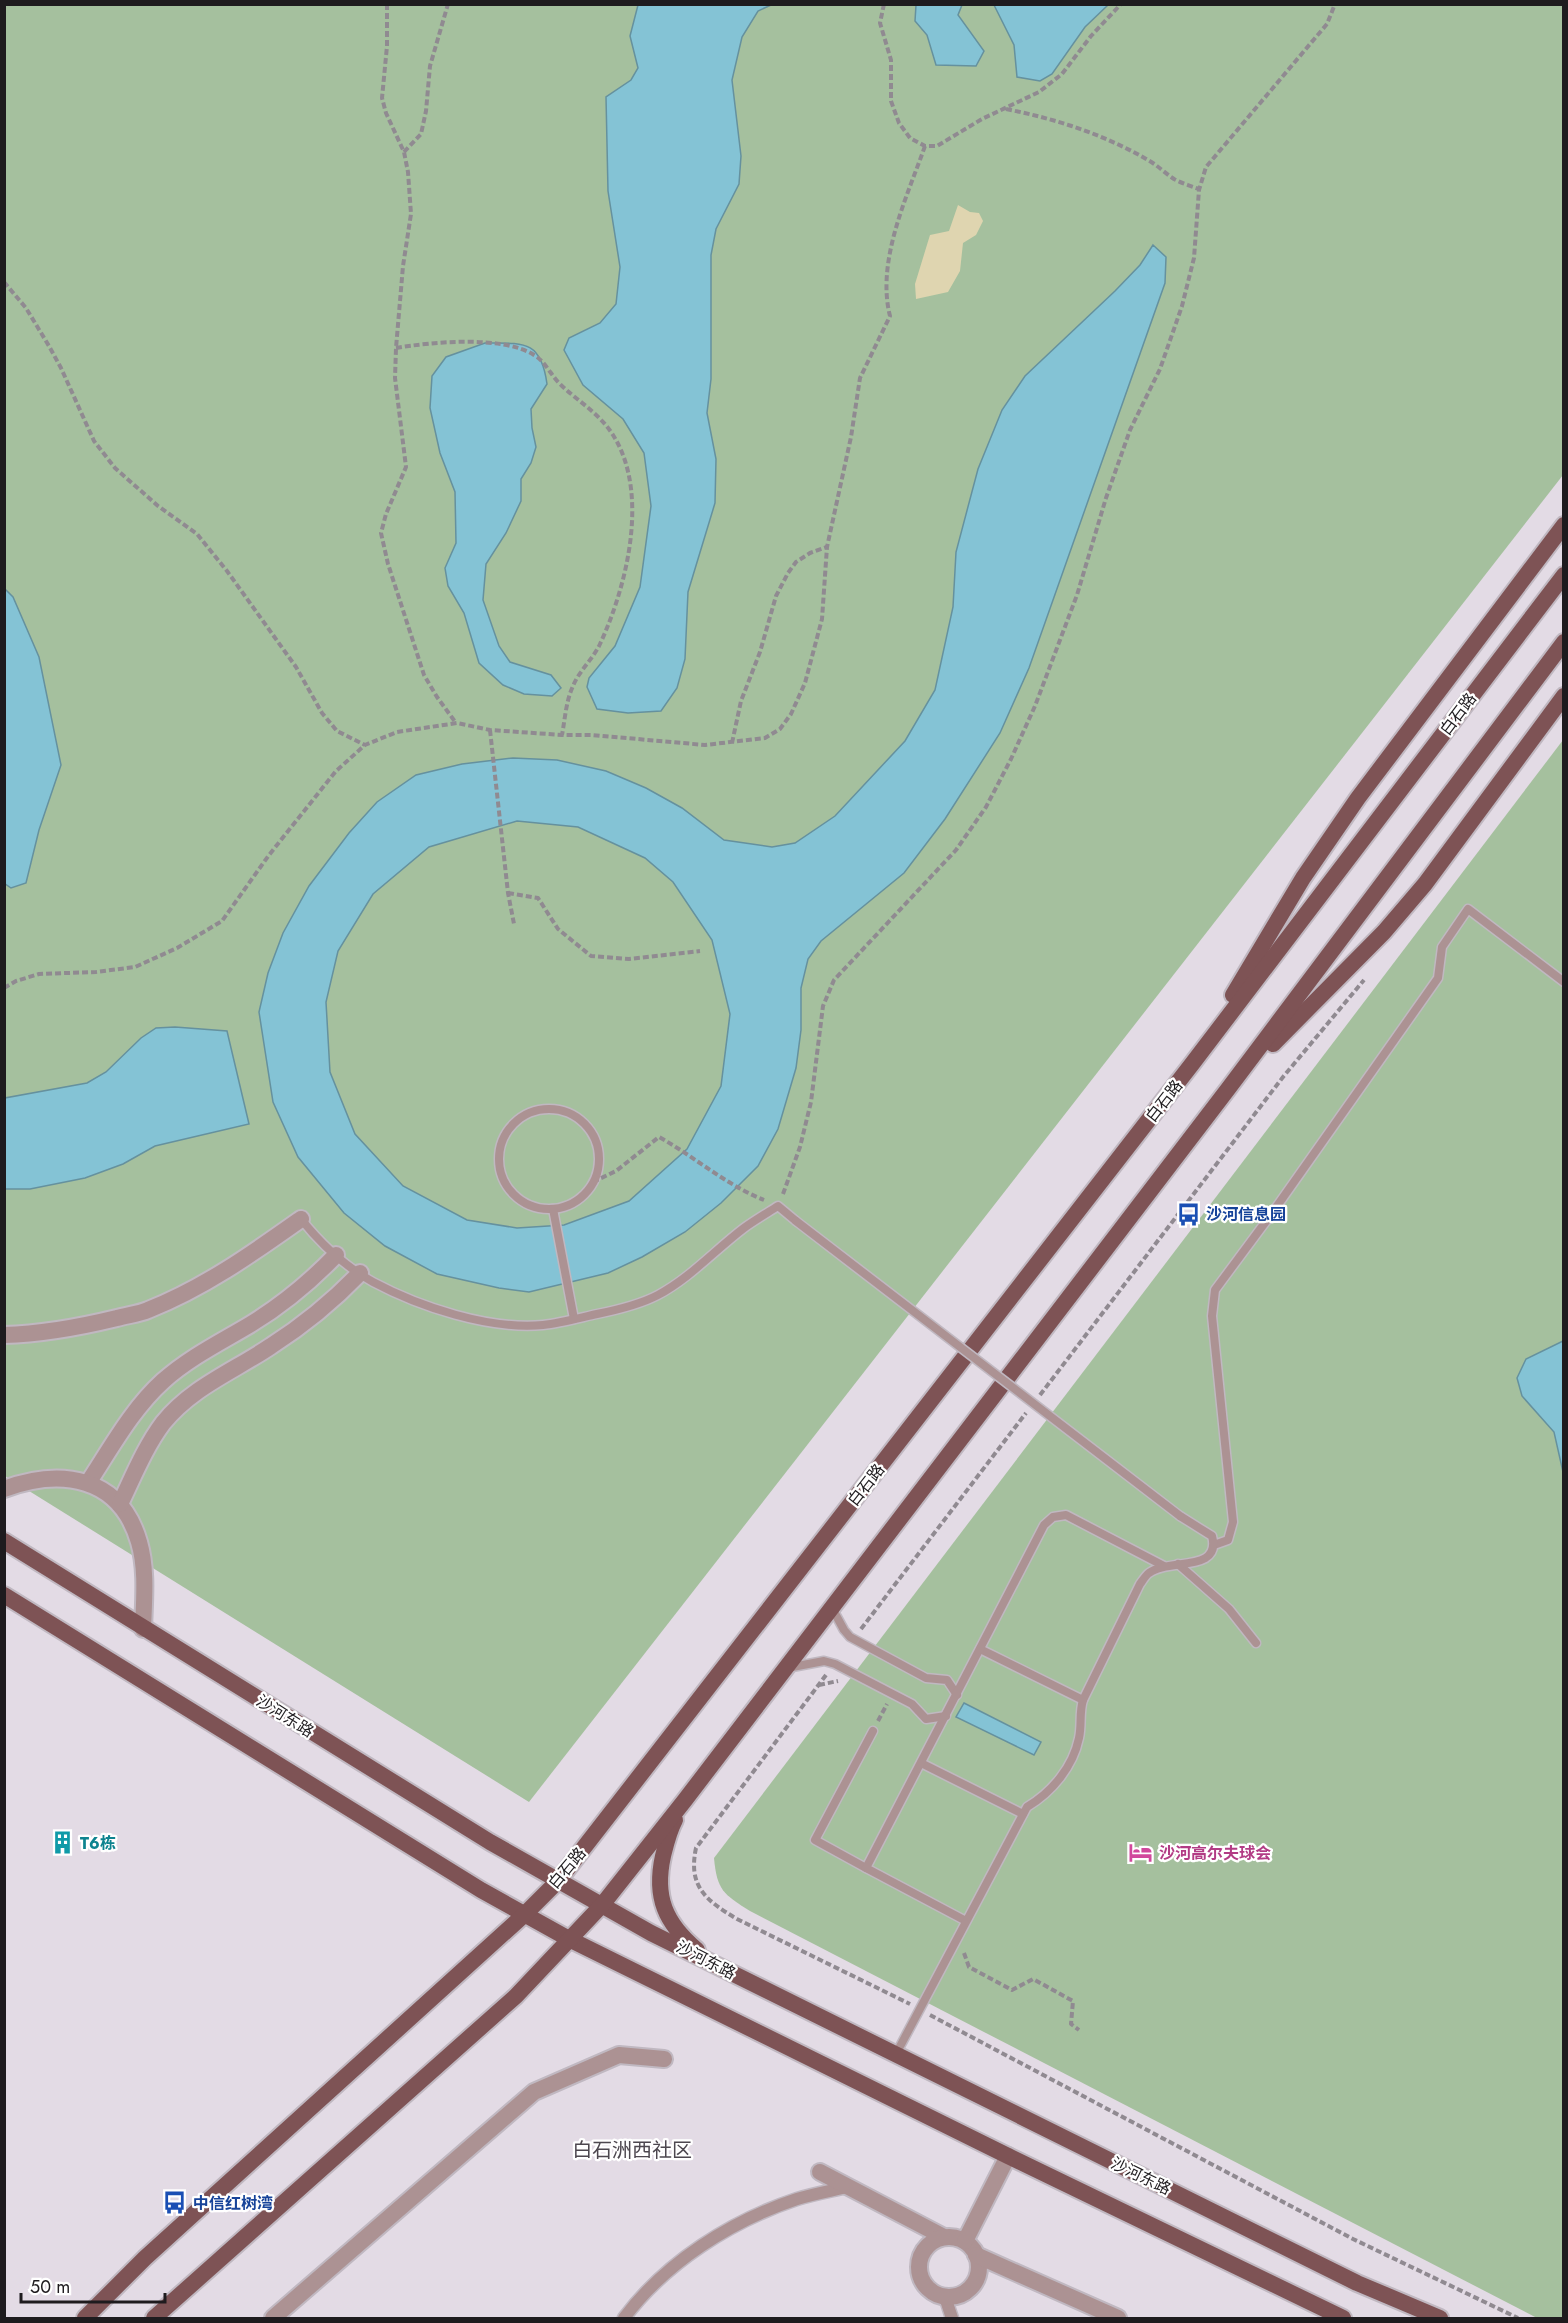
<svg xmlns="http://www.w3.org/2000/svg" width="1568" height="2323" viewBox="0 0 1568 2323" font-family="Jost,'Noto Sans SC',sans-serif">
<rect width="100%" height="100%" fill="#e3dbe5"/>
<g fill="#a5c09e">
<polygon points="4,5 1563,5 1563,475 529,1802 5,1476"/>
<path d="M1563,740V2318H1537L750,1911C723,1894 717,1890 714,1858Z"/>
</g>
<polygon fill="#dfd5b0" points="958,205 970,212 979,213 983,221 976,235 963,243 960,271 948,292 916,299 915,284 930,235 949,231"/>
<g fill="#84c3d5" stroke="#65919e" stroke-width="1.5" fill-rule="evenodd">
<polygon points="638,5 771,5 758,11 742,37 732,80 741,156 739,184 716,229 711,255 711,379 707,413 716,459 715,503 688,592 685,659 677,688 661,711 628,713 597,709 587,687 589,678 615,646 640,587 651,506 644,453 623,419 583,385 564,350 569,338 600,323 616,304 620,267 608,191 606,97 631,80 638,68 630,36"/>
<polygon points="916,5 962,5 958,15 984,51 976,66 936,65 927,35 915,21"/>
<polygon points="994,5 1108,5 1085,27 1052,74 1040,81 1017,77 1014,45"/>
<path d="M1153,245L1166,257L1165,283L1029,668L1000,733L945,819L904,873L821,941L808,959L801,988V1030L796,1068L778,1129L758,1166L721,1203L685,1232L642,1257L608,1273L529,1292L499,1288L437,1274L385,1246L344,1213L298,1157L273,1102L259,1012L268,973L283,933L309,886L349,833L377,802L416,775L462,764L513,758L557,760L606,771L646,788L682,808L724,840L772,847L795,843L835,816L905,741L935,690L953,607L956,552L978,469L1002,410L1025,376L1115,291L1140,265ZM517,821L578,827L645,858L673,882L712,940L730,1014L721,1086L687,1149L629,1201L564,1225L517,1228L467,1220L403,1186L355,1134L330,1072L326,1002L338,951L373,894L429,847Z"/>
<path d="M485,343C524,343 541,340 547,384L531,409L532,428L536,447L531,463L521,479V501L506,533L486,564L483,600L499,646L510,662L551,675L561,688L552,696L524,694L503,685L479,663L464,613L448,586L445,568L456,543L455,492L440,453L430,408L432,376L446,357Z"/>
<polygon points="5,589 13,597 39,657 61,765 39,830 26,883 11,888 4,883"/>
<polygon points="175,1027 227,1031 249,1124 155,1146 123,1164 85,1178 30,1189 5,1189 5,1098 87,1083 106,1072 141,1038 156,1028"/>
<polygon points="1563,1341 1563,1472 1554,1432 1522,1396 1517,1378 1526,1359"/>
<polygon points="964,1703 1041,1742 1034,1755 956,1717"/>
</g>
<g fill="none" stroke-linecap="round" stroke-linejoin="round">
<defs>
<g id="service">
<circle cx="549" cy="1159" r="50"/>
<polyline points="553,1209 574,1319"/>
<path d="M301,1219C320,1243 346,1267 373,1282C420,1307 489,1330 543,1325C561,1323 579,1318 597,1314C617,1310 639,1305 658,1295C690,1278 715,1250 744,1228C755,1220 767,1213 778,1206L796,1221"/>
<polyline points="1214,1545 1228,1540 1233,1522 1212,1316 1215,1290 1270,1216 1438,978 1442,947 1468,909 1564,982"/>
<polyline points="1178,1564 1229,1609 1256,1643"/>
<polyline points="832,1608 844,1630 850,1637 926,1678 947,1680 957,1695"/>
<polyline points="980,1649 1083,1700"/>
<polyline points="787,1668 824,1661 835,1664 912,1704 926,1719 946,1716"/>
<polyline points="921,1763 1023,1814"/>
<polyline points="866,1868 815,1840 873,1731"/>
<polyline points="966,1921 866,1868 1044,1525 1053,1517 1066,1515 1164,1566"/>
<path d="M896,2054L1027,1807C1052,1792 1073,1767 1079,1738C1082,1725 1079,1713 1083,1700L1140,1584C1143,1580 1146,1575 1149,1573C1168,1558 1222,1573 1212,1536L1180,1516"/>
</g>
<g id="pedestrian">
<polyline points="945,2297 952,2318"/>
<path d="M624,2318C666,2262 731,2221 797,2199C813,2194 830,2191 847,2187"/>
</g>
<g id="minor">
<path d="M4,1335C43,1334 80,1327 117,1318C127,1315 139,1314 148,1310C204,1288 253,1253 301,1219"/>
<path d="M88,1483C111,1448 132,1409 163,1381C190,1357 221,1342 251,1324C282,1305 311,1281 336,1255"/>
<path d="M4,1489C61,1468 120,1476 139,1542C147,1569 144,1600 143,1629"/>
<path d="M120,1504C133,1477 145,1447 163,1423C192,1387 234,1371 271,1346C304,1325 333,1301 360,1273"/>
<polyline points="820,2172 944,2237"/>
<circle cx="949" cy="2267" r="30"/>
<polyline points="965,2241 1008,2156"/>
<polyline points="976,2255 1118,2318"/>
<polyline points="273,2318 534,2092 619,2055 664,2059"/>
</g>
<g id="primary">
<polyline points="1233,995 1303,878 1358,798 1564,525"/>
<polyline points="1273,1044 1384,932 1425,884 1564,696"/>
<polyline points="4,1541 490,1842 651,1933 1357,2283 1440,2318"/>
<polyline points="4,1595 481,1890 569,1939 1008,2156 1343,2318"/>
<path d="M675,1820C669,1831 666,1844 663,1856C654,1897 665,1923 697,1950"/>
<polyline points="85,2318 145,2258 525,1914 558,1881 1192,1064 1564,575"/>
<polyline points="154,2318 516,1996 602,1905 685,1800 1228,1089 1564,642"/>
</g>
</defs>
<use href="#service" stroke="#c0b8c1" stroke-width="11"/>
<use href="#pedestrian" stroke="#c0b8c1" stroke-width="15"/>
<use href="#minor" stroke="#c0b8c1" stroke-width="20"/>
<use href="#primary" stroke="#c0b8c1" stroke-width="20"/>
<g stroke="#908a91" stroke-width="4" stroke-dasharray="6 3" stroke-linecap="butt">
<polyline points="387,4 387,46 382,98 386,113 404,152 408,172 411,214 403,266 396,348 395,378 406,467 386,514 381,533 388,564 424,675 437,697 456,723"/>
<polyline points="884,4 880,23 891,60 891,101 899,123 910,138 925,146 937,146 982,119 1039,92 1062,74 1091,36 1121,4"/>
<path d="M1006,109C1056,119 1103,134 1148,160C1157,165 1165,173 1174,179C1181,183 1191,186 1199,189"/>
<polyline points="404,152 421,134 426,111 430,66 448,4"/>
<polyline points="4,282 26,308 49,346 61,368 94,441 115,468 158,506 197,534 227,571 296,667 322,713 337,731 365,745"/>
<path d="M396,348C431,342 503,335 534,355C546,362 551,376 561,385C579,402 600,414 613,435C650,493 627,586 600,644C593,659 579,671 573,686C566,701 565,719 562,735"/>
<polyline points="490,730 508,893 514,924"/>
<polyline points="732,743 741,701 760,652 776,596 788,573 796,562 810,553 827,547"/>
<polyline points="508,893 538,898 558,929 591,956 629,959 700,951"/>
<path d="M4,988L16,981L39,974L96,972L135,967L177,948L222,921L269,855L336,771L365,745L397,732L457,723L490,730L562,735H592L705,745L765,738L780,729L791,714L805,683L822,619L827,547L851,437L860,378L890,316C876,261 907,197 925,146"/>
<polyline points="543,1107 543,1109"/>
<path d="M593,1182L616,1171L659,1137C695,1157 726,1185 764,1200"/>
<polyline points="783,1194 800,1147 811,1102 823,1006 834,980 956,850 986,807 1011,759 1035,706 1077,595 1106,498 1130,430 1160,369 1182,306 1194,258 1199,190 1206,167 1327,24 1335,4"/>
<polyline points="1040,1395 1283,1077 1364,980"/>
<polyline points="861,1629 1026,1413"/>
<path d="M826,1675L696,1848C688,1886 705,1900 737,1919L910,2004"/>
<polyline points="819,1685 838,1681"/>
<polyline points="878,1721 887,1704"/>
<polyline points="964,1953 969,1967 1012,1990 1033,1979 1073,2001 1071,2024 1079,2030"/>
<polyline points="930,2015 1353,2239 1518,2318"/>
</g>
<use href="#service" stroke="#ac9293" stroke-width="8"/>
<use href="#pedestrian" stroke="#ac9293" stroke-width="12"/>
<use href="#minor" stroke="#ac9293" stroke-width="16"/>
<use href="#primary" stroke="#7e5355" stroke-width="16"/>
<defs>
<polyline id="service-bridge" points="796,1221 1180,1516"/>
</defs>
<use href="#service-bridge" stroke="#c0b8c1" stroke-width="11" stroke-linecap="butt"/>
<use href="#service-bridge" stroke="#ac9293" stroke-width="8"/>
</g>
<defs>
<symbol id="bus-bare" viewBox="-9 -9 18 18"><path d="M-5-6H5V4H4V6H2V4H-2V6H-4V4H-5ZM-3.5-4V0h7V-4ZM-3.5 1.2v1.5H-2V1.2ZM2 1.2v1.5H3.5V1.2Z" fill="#1a4fb4" stroke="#fff" stroke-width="2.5" paint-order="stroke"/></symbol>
<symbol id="building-bare" viewBox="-9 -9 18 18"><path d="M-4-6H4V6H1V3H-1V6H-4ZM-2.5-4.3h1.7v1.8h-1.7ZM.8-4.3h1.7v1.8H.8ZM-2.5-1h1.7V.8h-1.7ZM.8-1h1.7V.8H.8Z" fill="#0f9aa8" stroke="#fff" stroke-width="2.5" paint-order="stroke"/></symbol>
<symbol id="hotel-bare" viewBox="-9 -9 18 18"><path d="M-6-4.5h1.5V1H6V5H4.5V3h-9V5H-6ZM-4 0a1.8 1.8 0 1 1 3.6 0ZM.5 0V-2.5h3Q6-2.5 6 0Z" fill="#d1479c" stroke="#fff" stroke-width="2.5" paint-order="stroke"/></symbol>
</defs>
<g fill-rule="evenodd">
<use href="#bus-bare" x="1172" y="1198" width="33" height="33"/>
<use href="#building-bare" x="46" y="1826" width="33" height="33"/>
<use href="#hotel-bare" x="1124" y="1836" width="33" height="33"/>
<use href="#bus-bare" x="158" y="2186" width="33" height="33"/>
</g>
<g text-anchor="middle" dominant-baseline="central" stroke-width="4.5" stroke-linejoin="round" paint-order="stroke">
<g font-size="16" fill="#1e1b1e" stroke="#fff">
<text transform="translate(1458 714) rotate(-53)">白石路</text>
<text transform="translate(1164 1101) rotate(-52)">白石路</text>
<text transform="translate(866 1485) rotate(-52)">白石路</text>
<text transform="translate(285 1716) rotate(32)">沙河东路</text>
<text transform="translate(567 1868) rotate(-50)">白石路</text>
<text transform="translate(706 1960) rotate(27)">沙河东路</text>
<text transform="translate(1141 2176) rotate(26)">沙河东路</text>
</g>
<g font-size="16" font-weight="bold" fill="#164399" stroke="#fff" text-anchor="start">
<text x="1206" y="1214">沙河信息园</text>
<text x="193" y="2203">中信红树湾</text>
</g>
<g font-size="16" font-weight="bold" fill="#0d838f" stroke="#fff" text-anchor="start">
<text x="80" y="1843">T6栋</text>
</g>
<g font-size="16" font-weight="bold" fill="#b23c85" stroke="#fff" text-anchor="start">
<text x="1159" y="1853">沙河高尔夫球会</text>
</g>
<g font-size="20" fill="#4d474f" stroke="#fff">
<text x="632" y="2150">白石洲西社区</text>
</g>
</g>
<rect width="1568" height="2323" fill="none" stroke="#1e1b1e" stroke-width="12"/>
<path d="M21 2293v9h144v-9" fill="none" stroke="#1e1b1e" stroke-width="3"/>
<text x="30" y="2293" font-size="18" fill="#1e1b1e" stroke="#ffffff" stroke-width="4.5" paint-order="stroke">50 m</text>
</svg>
